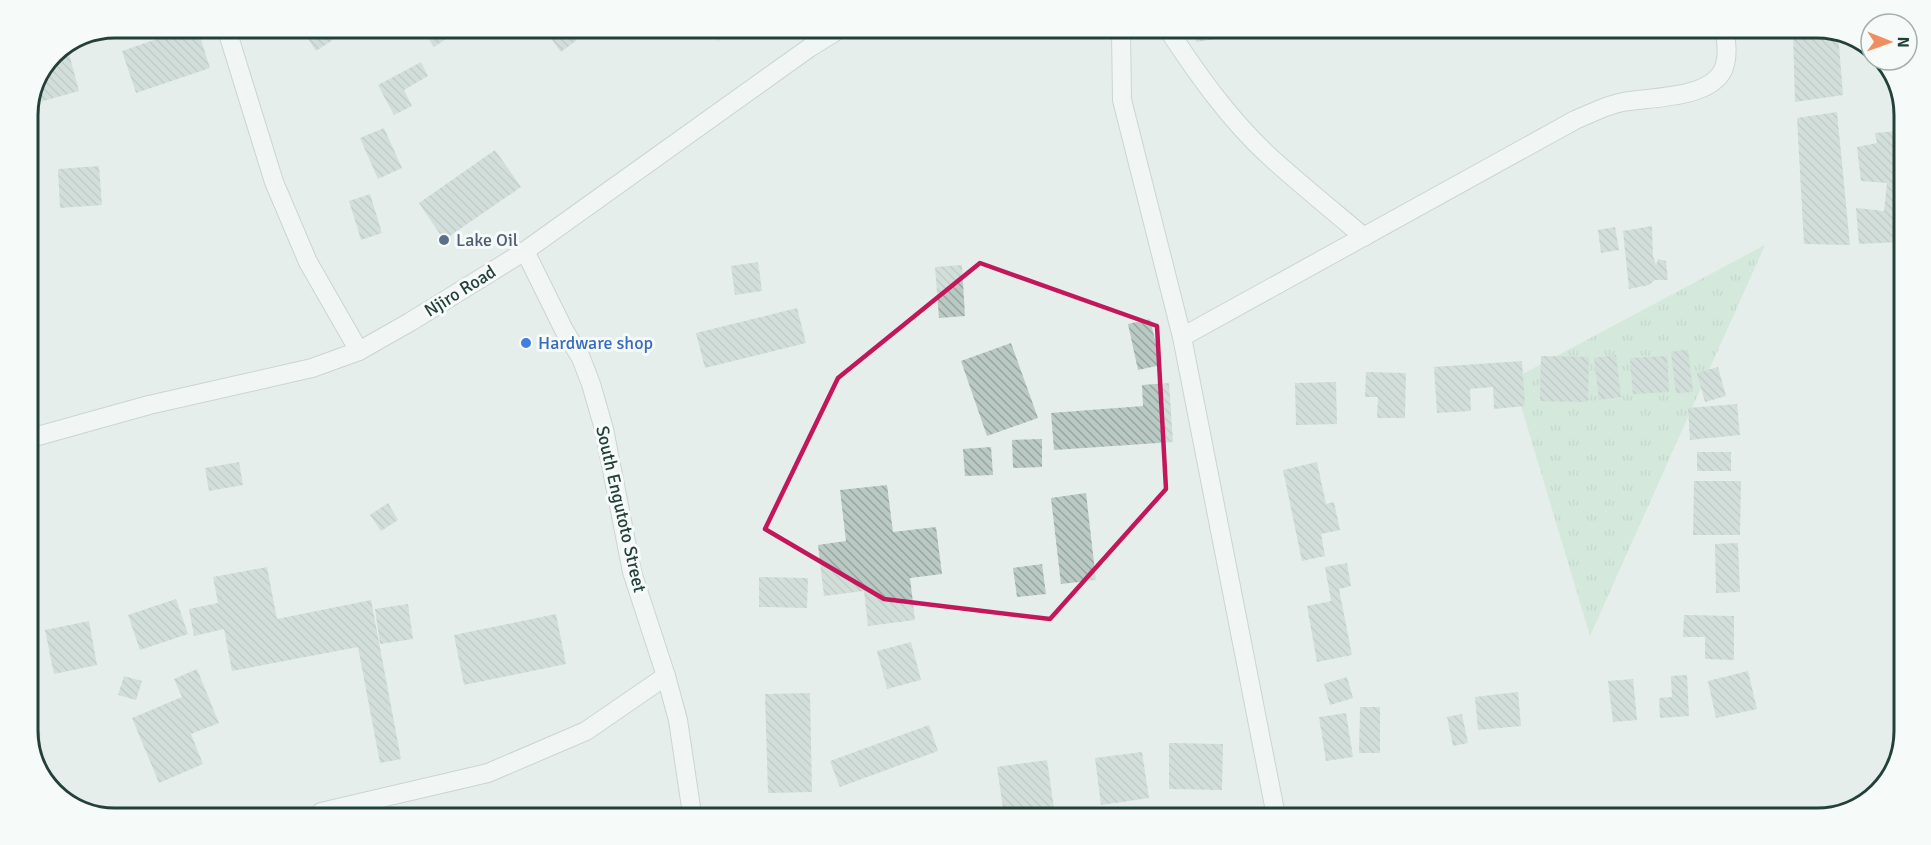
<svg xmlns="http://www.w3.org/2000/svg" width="1931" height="845" viewBox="0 0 1931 845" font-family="Signika,sans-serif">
<defs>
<pattern id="park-tufts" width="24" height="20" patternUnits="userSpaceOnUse" patternTransform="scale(1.5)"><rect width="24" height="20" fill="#bedfc9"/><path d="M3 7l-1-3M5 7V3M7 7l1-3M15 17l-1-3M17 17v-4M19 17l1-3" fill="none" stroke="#a3c0ae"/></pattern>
<pattern id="building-back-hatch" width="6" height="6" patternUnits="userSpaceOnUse" patternTransform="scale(1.5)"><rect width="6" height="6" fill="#bac9c4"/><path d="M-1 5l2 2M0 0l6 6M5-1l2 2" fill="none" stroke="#97a5a0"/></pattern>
</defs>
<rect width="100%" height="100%" fill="#e5eeeb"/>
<polygon fill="url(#park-tufts)" points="1765,245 1590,636 1513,379"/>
<g fill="url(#building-back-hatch)">
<polygon points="192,27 197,27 210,68 136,93 122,51"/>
<polygon points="301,28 351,28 316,51"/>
<polygon points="421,28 456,28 458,31 434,47"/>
<polygon points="544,29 569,29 577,40 561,52"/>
<polygon points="708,29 733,29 718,41"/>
<polygon points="1194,31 1257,31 1257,33 1196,42"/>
<polygon points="1793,33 1838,33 1843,95 1795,102"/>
<polygon points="68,50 79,91 29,105 52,54"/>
<polygon points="421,62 428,76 404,90 412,106 394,115 378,85"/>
<polygon points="1837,112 1850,245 1804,244 1797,118"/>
<polygon points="384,128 402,168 378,179 360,138"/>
<polygon points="1897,131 1899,141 1904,141 1903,209 1899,242 1859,244 1856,208 1884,211 1887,183 1861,181 1857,147 1877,143 1875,133"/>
<polygon points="495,150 521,187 444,240 419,203"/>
<polygon points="99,166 102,205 60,208 58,169"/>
<polygon points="370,194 382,233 361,240 349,201"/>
<polygon points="1652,226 1653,256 1656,265 1658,259 1666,261 1668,280 1655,280 1649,285 1629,289 1623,231"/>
<polygon points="1615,227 1619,250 1601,253 1598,230"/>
<polygon points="758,262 762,291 735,295 731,266"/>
<polygon points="962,265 965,316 939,318 935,267"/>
<polygon points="797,308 806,343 705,368 696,333"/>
<polygon points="1150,319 1161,365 1138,370 1128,324"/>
<polygon points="1011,343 1038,418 987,436 961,361"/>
<polygon points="1688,350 1693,392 1676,393 1671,352"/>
<polygon points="1616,355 1621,397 1599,400 1594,358"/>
<polygon points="1541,356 1589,357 1588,402 1540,401"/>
<polygon points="1667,356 1669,392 1633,394 1630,358"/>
<polygon points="1522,361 1525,406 1494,409 1493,387 1470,389 1471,411 1437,413 1434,367"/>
<polygon points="1718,367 1726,396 1705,402 1697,373"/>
<polygon points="1366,372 1406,373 1405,418 1377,418 1378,397 1365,397"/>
<polygon points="1336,382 1337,424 1296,425 1295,383"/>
<polygon points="1169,383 1173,442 1054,450 1051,413 1143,406 1142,385"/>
<polygon points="1737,404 1740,435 1690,440 1688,408"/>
<polygon points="1042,439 1042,467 1013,468 1012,440"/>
<polygon points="991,447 993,475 965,476 963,449"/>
<rect x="1697" y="452" width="34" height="19"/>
<polygon points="239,462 243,485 209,491 205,468"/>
<polygon points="1317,462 1326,504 1334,502 1340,530 1321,534 1325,556 1302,561 1283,470"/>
<polygon points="1694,481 1741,481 1740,535 1693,535"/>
<polygon points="887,485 893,532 936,527 942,574 910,578 915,620 868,626 864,591 824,596 818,545 846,541 840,490"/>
<polygon points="1086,493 1096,580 1061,584 1051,498"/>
<polygon points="388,503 398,520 381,531 370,515"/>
<polygon points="1738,543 1740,592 1716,593 1715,544"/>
<polygon points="1347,563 1351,586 1339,589 1352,655 1317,662 1307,606 1331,601 1325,567"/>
<polygon points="1042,564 1046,594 1017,597 1013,568"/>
<polygon points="267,567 277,619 371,600 401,759 380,763 358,647 232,671 224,629 194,636 189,609 218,603 213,577"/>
<polygon points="759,577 808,578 807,608 759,607"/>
<polygon points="176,599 188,634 140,650 128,615"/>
<polygon points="408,604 413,639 380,644 375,609"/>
<polygon points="556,614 566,664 464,685 454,635"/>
<polygon points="1684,615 1734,616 1734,660 1705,659 1705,637 1683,637"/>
<polygon points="89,621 97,665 54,674 45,630"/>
<polygon points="911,642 921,680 887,689 877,651"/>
<polygon points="197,669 219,723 191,734 203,764 159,783 132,718 182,697 174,679"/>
<polygon points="1748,671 1757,709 1716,718 1708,681"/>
<polygon points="1687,675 1689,716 1660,718 1659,698 1672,697 1671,676"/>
<polygon points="124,676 142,681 136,700 118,695"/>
<polygon points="1347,677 1353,698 1330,705 1324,684"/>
<polygon points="1633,679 1637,720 1613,722 1608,681"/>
<polygon points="1518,692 1521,726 1478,730 1475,697"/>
<polygon points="810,693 812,792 768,793 765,694"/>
<polygon points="1360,707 1380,707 1380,753 1359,753"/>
<polygon points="1346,713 1353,757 1326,761 1319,717"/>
<polygon points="1462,714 1468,743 1453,746 1447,717"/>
<polygon points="929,725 938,751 840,787 830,761"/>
<polygon points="40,731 43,776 42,776 27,737 27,732"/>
<polygon points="1169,743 1223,744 1222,790 1169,789"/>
<polygon points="1142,752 1149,798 1101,805 1095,758"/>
<polygon points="1047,760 1055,815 1004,815 997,767"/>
</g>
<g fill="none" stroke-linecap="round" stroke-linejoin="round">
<defs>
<g id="minor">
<polyline points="226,27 274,182 308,262 359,351"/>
<polyline points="1121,31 1122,100 1182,337 1276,816"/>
<path d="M1169,31C1198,75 1230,120 1269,156C1300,184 1332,210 1364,237"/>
<polyline points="525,251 564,330 581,358 591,384 604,429 632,572 666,676 678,720 692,814"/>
<path d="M1182,337L1575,120C1590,114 1606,105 1623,102C1650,97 1709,99 1723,70C1728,59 1727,45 1725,33"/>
<polyline points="27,439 149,405 312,368 359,351 410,322 525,251 809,48 838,30"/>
<polyline points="321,812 488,773 586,731 666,676"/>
</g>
</defs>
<use href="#minor" stroke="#a7b6b3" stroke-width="20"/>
<use href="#minor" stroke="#fff" stroke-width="18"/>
</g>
<path d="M0 0H1931V845H0ZM980,263L1157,326L1166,489L1050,619L884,599L765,529L838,378Z" fill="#e5eeeb" fill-opacity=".55" fill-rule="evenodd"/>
<path fill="none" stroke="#c2185b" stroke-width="4.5" stroke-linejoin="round" d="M980,263L1157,326L1166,489L1050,619L884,599L765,529L838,378Z"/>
<circle fill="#5c6f8a" stroke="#f6faf8" stroke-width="2" cx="444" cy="240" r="6"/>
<circle fill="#3f7fe0" stroke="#f6faf8" stroke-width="2" cx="526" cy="343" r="6"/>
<g text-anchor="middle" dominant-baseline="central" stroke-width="6" stroke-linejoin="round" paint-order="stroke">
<g font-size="18" fill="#4e5e75" stroke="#f6faf8" text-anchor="start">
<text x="456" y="240">Lake Oil</text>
</g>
<g font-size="18" fill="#24403b" stroke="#f6faf8">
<text transform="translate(460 291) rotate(-32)">Njiro Road</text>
<text transform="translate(621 509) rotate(77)">South Engutoto Street</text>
</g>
<g font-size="18" fill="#366cbe" stroke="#f6faf8" text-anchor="start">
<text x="538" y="343">Hardware shop</text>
</g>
</g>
<path d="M0 0H1931V845H0ZM115 38H1817A77 77 0 0 1 1894 115V731A77 77 0 0 1 1817 808H115A77 77 0 0 1 38 731V115A77 77 0 0 1 115 38Z" fill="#f6faf8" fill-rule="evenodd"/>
<path fill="none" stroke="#24403b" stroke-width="3" d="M115 38H1817A77 77 0 0 1 1894 115V731A77 77 0 0 1 1817 808H115A77 77 0 0 1 38 731V115A77 77 0 0 1 115 38Z"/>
<g transform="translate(1889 42) rotate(91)"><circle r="28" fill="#f6faf8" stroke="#a2b0ac" stroke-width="1.5"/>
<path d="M0-4.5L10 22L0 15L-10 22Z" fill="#f18e60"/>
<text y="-9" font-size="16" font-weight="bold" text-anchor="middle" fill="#24403b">N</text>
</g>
</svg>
